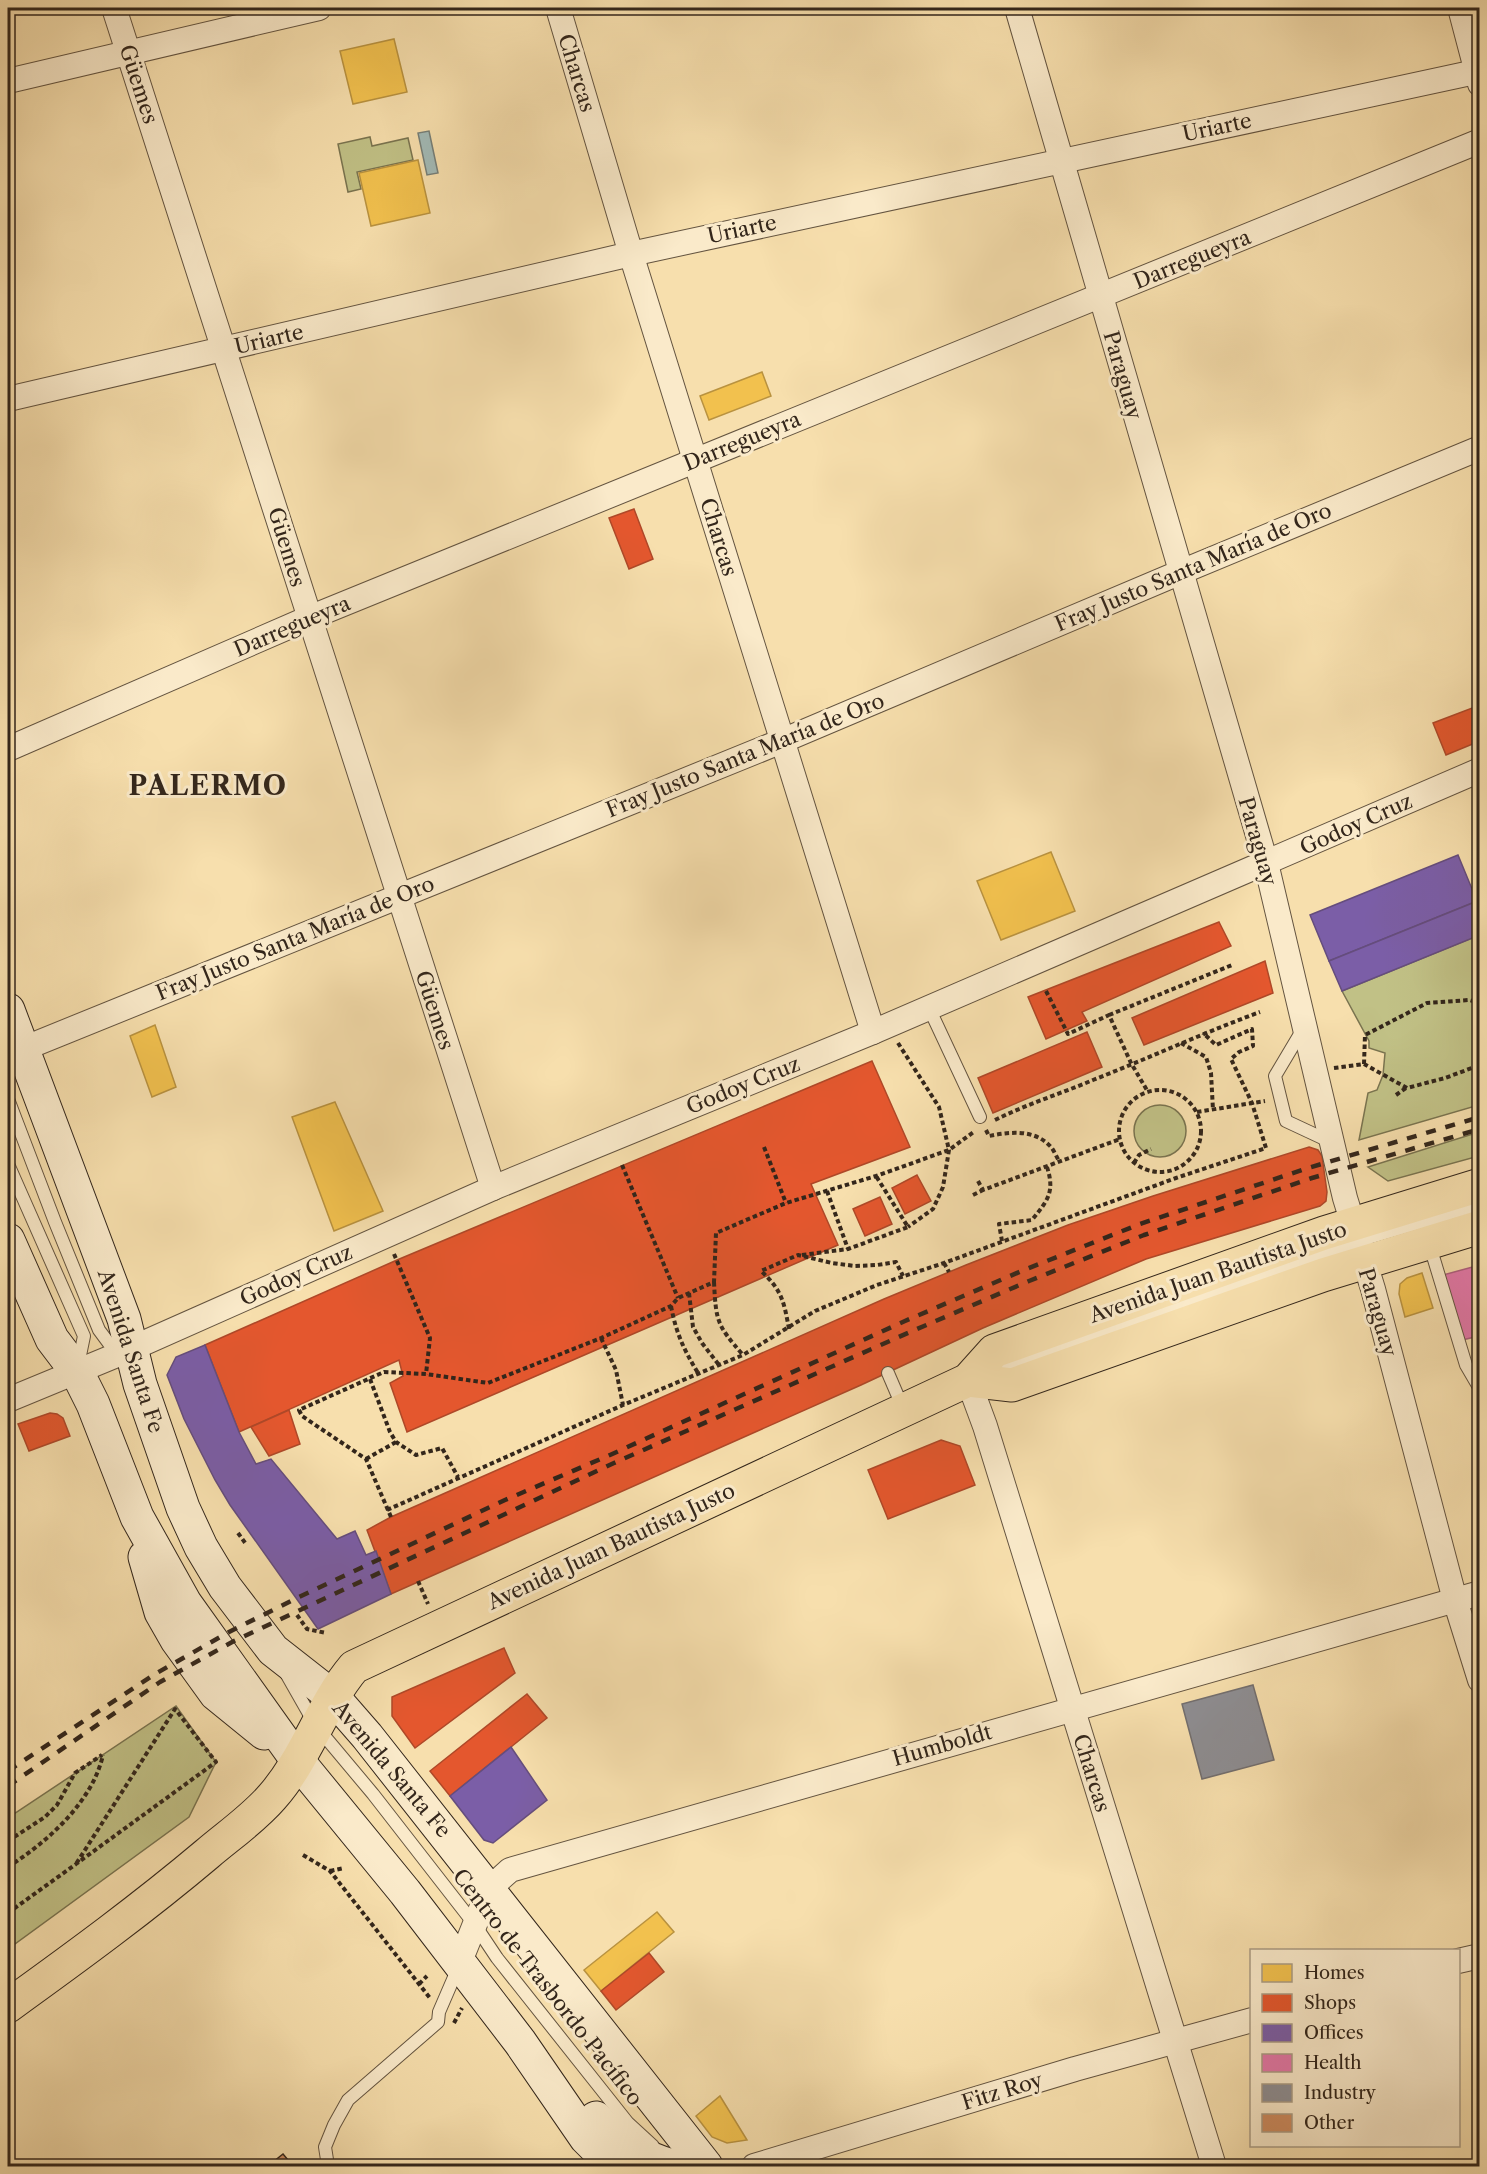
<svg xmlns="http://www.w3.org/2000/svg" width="1487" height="2174" viewBox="0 0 1487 2174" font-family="'Libre Caslon Text',serif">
<rect width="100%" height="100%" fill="#f7dfad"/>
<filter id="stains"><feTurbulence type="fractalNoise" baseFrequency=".00333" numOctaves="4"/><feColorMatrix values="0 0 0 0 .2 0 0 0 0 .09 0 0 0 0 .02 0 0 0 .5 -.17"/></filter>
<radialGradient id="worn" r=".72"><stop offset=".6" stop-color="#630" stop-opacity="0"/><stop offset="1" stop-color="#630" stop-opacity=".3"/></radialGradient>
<g fill="#c1c186" stroke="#7a7450" stroke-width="1.5">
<polygon points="370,137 372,146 408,138 413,160 357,172 361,189 348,192 338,144"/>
<polygon points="1479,935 1479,1105 1359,1140 1368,1093 1377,1090 1383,1075 1385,1053 1369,1048 1369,1041 1342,991"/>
<circle cx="1160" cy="1131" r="26"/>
<polygon points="1479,1132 1479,1156 1388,1181 1368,1167"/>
<polygon points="176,1706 216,1762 189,1817 8,1949 8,1818"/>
</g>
<polygon fill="#a2bab6" stroke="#767f78" stroke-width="1.5" points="429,131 438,173 427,175 418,133"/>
<g fill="#f2c14e" stroke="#b9923f" stroke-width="1.5">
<polygon points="394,39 407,92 353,104 340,51"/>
<polygon points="418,160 430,213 371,226 359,173"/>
<polygon points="762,372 771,396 709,420 700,396"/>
<polygon points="1051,852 1075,911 1001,940 977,881"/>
<polygon points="155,1025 176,1087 152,1097 130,1036"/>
<polygon points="335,1102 383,1211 334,1231 292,1117"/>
<polygon points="1422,1273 1433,1308 1405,1317 1399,1294 1400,1284 1407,1278"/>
<polygon points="657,1912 674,1932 601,1991 584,1970"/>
<polygon points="720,2096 747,2140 727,2143 712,2137 696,2116"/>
</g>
<g fill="#e4572e" stroke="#af4828" stroke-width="1.5">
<polygon points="634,509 653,559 629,569 609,518"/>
<polygon points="1480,705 1480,741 1446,755 1433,723"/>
<polygon points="1219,922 1231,946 1082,1012 1087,1021 1046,1039 1028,997"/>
<polygon points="1265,961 1273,993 1144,1045 1132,1018"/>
<polygon points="1087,1032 1102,1067 993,1113 978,1078"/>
<polygon points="872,1061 910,1147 811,1184 838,1245 407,1432 390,1383 403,1376 399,1360 239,1432 205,1345 397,1260"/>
<polygon points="1309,1147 1318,1150 1322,1156 1327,1192 1326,1201 1320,1206 1146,1259 983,1328 861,1385 391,1594 367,1530 391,1517 884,1299 966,1265 1068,1225 1153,1196"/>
<polygon points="917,1175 931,1201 905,1214 892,1188"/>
<polygon points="880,1197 892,1224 865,1236 853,1209"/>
<polygon points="289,1410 300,1444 269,1456 251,1427"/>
<polygon points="50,1413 57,1414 63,1418 70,1436 29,1451 18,1424"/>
<polygon points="941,1440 960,1446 975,1485 888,1519 868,1470"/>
<polygon points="504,1648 515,1673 415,1748 392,1716 392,1697"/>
<polygon points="527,1694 547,1718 450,1796 430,1771"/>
<polygon points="649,1953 664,1972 616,2010 601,1991"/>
</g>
<g fill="#7b5ea7" stroke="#654d7d" stroke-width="1.5">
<polygon points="1458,855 1477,901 1329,961 1310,915"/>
<polygon points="1480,900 1480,935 1342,991 1329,961"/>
<polygon points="205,1345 239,1432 256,1464 271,1459 337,1539 355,1531 366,1555 376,1551 391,1594 318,1629 230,1505 215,1480 184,1419 167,1375 176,1357"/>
<polygon points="511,1747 547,1800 493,1843 484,1840 450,1796"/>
</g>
<polygon fill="#e377a8" stroke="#ae5f7e" stroke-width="1.5" points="1480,1265 1480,1354 1475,1337 1462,1340 1443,1275"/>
<polygon fill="#8d8d92" stroke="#726e6e" stroke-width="1.5" points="1253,1685 1274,1760 1202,1779 1182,1704"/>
<polygon fill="#ce8c60" stroke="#33261b" stroke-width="1.5" points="283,2154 293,2166 268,2166"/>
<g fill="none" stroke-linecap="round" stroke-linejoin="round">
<defs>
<g id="service">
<polyline points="929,1008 980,1117"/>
<polyline points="1303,1029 1275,1076 1286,1121 1331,1142"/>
<polyline points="8,1099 55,1222 99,1330 119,1357"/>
<polyline points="8,1164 84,1336 78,1365"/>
<polyline points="1429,1243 1466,1365 1480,1389"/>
<polyline points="993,1372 1358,1241 1480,1205"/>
<polyline points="888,1373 903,1408"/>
<polyline points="287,1675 316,1726 373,1794 475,1925 497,1958 628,2123 653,2146"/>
<polyline points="328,2166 325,2147 334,2125 348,2100 438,2022 439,2012 458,1968"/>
</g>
<g id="minor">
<polyline points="114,8 493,1188"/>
<polyline points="558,8 631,254 873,1032"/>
<polyline points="1017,8 1266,863 1345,1198 1373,1289 1455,1600 1480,1680"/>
<polyline points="1460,8 1480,84"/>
<polyline points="8,81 319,8"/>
<polyline points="8,399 631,254 1480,71"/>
<polyline points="8,749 309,618 1480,141"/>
<polyline points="8,1055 782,741 1181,572 1480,448"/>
<polyline points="968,1380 985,1426 1214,2166"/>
<polyline points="8,1400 117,1355 493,1188 873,1032 1480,770"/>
<polyline points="1458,1961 1480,1956"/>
<polyline points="459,1964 489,1889 510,1870 1480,1593"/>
<polyline points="754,2166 1075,2069 1252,2020"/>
</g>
<g id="secondary">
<polyline points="8,1010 124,1319 140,1384 183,1508 201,1547 225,1587 273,1650 333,1697 367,1736 706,2166"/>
<polyline points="8,1240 52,1339 77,1372 93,1404 137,1517 185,1603 297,1760 405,1892 520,2042 586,2138 614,2166"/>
<polyline points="145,1557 161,1612 177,1640 216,1694 264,1733"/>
<path d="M596,2118C616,2143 641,2157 672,2166"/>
</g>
<g id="primary">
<polyline points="968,1380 1012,1385 1323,1275 1480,1227"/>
<path d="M8,2006C76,1957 143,1908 207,1854C228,1836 253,1819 272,1797C306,1759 321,1706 354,1667L968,1380L994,1351L1324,1233L1480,1185"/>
</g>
</defs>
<use href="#service" stroke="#645440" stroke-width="14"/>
<use href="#minor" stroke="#645440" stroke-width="26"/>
<use href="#secondary" stroke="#33261b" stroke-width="35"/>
<use href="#primary" stroke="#33261b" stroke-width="35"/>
<g stroke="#33261b" stroke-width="4" stroke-dasharray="4.5 3" stroke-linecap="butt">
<polyline points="1046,991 1068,1034 1109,1015 1131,1063 1148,1092"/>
<polyline points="1109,1015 1232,965"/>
<polyline points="898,1043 939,1107 949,1150 943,1187 933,1209 908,1227"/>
<polyline points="1181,1043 1206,1057 1211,1073 1213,1110"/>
<polyline points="1480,1047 1480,1052"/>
<polyline points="1364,1064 1365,1035 1427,1003 1469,1000 1480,1003"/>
<polyline points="1334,1068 1364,1064 1407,1088 1445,1078 1480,1065"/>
<circle cx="1160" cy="1131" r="41"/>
<polyline points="1396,1095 1406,1088"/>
<polyline points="1197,1112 1265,1101"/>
<path d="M995,1120C1027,1104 1060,1094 1093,1080C1149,1058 1203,1033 1260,1012"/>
<path d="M986,1130L989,1136C1009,1132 1033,1129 1049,1145C1053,1148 1056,1156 1059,1161"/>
<polyline points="764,1147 786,1203"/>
<polyline points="1134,1163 1139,1155 1151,1149"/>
<polyline points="622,1165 678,1298"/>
<polyline points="978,1181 983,1190 1120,1139"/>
<polyline points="827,1191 848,1249"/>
<polyline points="973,1195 983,1190"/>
<path d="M1002,1241L999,1224L1032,1220C1048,1200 1055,1192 1047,1167"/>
<polyline points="394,1254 430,1338 426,1374"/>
<polyline points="802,1255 848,1249 908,1227 876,1176"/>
<polyline points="944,1263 949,1272"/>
<path d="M714,1282C716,1322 717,1325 743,1355"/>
<polyline points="689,1293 693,1327 702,1343 719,1365"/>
<path d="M671,1306C676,1333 684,1350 698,1373"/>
<path d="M789,1329C784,1302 782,1290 761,1271L798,1255L832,1263L855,1266L877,1265L896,1262L903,1276"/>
<polyline points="601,1338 616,1370 623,1405"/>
<polyline points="370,1379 390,1432 396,1442 416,1455 442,1448 458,1477"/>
<polyline points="366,1459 396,1442"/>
<polyline points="387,1510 623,1405 743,1355 815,1311 877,1285 944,1263 1176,1178 1266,1148 1252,1103 1231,1059 1239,1052 1253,1046 1252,1029 1216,1045 1203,1033"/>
<polyline points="391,1517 366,1459 302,1416 299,1410 384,1372 426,1374 488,1383 601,1338 671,1306 678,1298 714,1282 716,1233 786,1203 876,1176 949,1150 975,1131"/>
<polyline points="238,1533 246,1544"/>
<polyline points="418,1581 428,1604"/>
<polyline points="297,1615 307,1629 326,1633"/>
<polyline points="8,1841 45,1817 57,1805 75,1773 102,1755"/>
<polyline points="303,1855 330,1871 430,1998"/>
<path d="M8,1867C47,1842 92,1803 103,1755"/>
<polyline points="330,1871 344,1868"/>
<polyline points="8,1913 76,1864 216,1762 175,1709 76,1864"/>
<polyline points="419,1984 427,1976"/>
<polyline points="454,2023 462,2008"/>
</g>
<use href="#service" stroke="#faeaca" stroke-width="12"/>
<use href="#minor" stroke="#faeaca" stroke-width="24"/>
<use href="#secondary" stroke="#faeaca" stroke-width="33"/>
<use href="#primary" stroke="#f7dfad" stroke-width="33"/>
<g stroke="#33261b" stroke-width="4.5" stroke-dasharray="10 10" stroke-linecap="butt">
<polyline points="8,1771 155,1674 229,1632 297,1598 505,1500 610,1455 905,1321 1024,1270 1140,1224 1308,1168 1480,1117"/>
<polyline points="8,1786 160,1682 234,1641 614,1463 910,1332 1029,1281 1144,1235 1312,1178 1480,1129"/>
</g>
</g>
<g text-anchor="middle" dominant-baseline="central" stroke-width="6" stroke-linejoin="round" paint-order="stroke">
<g font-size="21" fill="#33261b" stroke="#faeaca">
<text transform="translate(577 73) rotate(73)">Charcas</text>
<text transform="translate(139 84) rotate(72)">Güemes</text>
<text transform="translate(1217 127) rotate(-12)">Uriarte</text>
<text transform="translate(742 229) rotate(-12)">Uriarte</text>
<text transform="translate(1192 259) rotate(-22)">Darregueyra</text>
<text transform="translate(269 339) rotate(-13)">Uriarte</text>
<text transform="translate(1123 375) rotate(74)">Paraguay</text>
<text transform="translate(742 441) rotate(-22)">Darregueyra</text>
<text transform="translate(719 537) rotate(73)">Charcas</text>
<text transform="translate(287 547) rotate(73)">Güemes</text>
<text transform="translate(1193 567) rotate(-23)">Fray Justo Santa María de Oro</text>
<text transform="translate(292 626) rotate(-23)">Darregueyra</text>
<text transform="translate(745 755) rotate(-22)">Fray Justo Santa María de Oro</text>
<text transform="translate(1356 824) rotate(-24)">Godoy Cruz</text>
<text transform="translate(1258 841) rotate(74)">Paraguay</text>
<text transform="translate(295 938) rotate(-22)">Fray Justo Santa María de Oro</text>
<text transform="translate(435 1010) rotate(72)">Güemes</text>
<text transform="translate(743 1085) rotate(-22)">Godoy Cruz</text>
<text transform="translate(1218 1272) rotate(-19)">Avenida Juan Bautista Justo</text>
<text transform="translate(296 1275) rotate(-24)">Godoy Cruz</text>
<text transform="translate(1378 1312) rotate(74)">Paraguay</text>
<text transform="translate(131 1351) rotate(72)">Avenida Santa Fe</text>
<text transform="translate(611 1546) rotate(-25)">Avenida Juan Bautista Justo</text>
<text transform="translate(942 1745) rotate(-16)">Humboldt</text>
<text transform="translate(392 1769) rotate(50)">Avenida Santa Fe</text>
<text transform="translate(1092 1773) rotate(73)">Charcas</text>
<text transform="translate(548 1987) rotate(52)">Centro de Trasbordo Pacífico</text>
<text transform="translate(1002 2091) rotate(-17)">Fitz Roy</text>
</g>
<g font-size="27" font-weight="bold" letter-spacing="1.5" fill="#33261b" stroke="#faeaca">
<text x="208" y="785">PALERMO</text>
</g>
</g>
<rect width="1487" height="2174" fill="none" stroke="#f7dfad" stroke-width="30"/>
<rect x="9" y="9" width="1469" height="2156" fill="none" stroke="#33261b" stroke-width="3"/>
<rect x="15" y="15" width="1457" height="2144" fill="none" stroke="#33261b" stroke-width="1.5"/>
<rect x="1250" y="1949" width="210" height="198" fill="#faeaca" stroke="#aa9c84" stroke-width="1.5"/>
<rect x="1262" y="1964" width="30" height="18" fill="#f2c14e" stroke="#aa9c84" stroke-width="1.5"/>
<text x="1304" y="1979" font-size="18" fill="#33261b">Homes</text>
<rect x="1262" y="1994" width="30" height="18" fill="#e4572e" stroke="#aa9c84" stroke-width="1.5"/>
<text x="1304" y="2009" font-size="18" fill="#33261b">Shops</text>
<rect x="1262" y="2024" width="30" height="18" fill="#7b5ea7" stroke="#aa9c84" stroke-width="1.5"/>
<text x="1304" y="2039" font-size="18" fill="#33261b">Offices</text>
<rect x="1262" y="2054" width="30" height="18" fill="#e377a8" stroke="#aa9c84" stroke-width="1.5"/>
<text x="1304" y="2069" font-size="18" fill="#33261b">Health</text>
<rect x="1262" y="2084" width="30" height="18" fill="#8d8d92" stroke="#aa9c84" stroke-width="1.5"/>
<text x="1304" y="2099" font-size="18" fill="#33261b">Industry</text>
<rect x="1262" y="2114" width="30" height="18" fill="#ce8c60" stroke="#aa9c84" stroke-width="1.5"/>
<text x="1304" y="2129" font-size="18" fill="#33261b">Other</text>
<rect width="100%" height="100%" filter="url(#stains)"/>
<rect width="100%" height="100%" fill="url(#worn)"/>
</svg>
